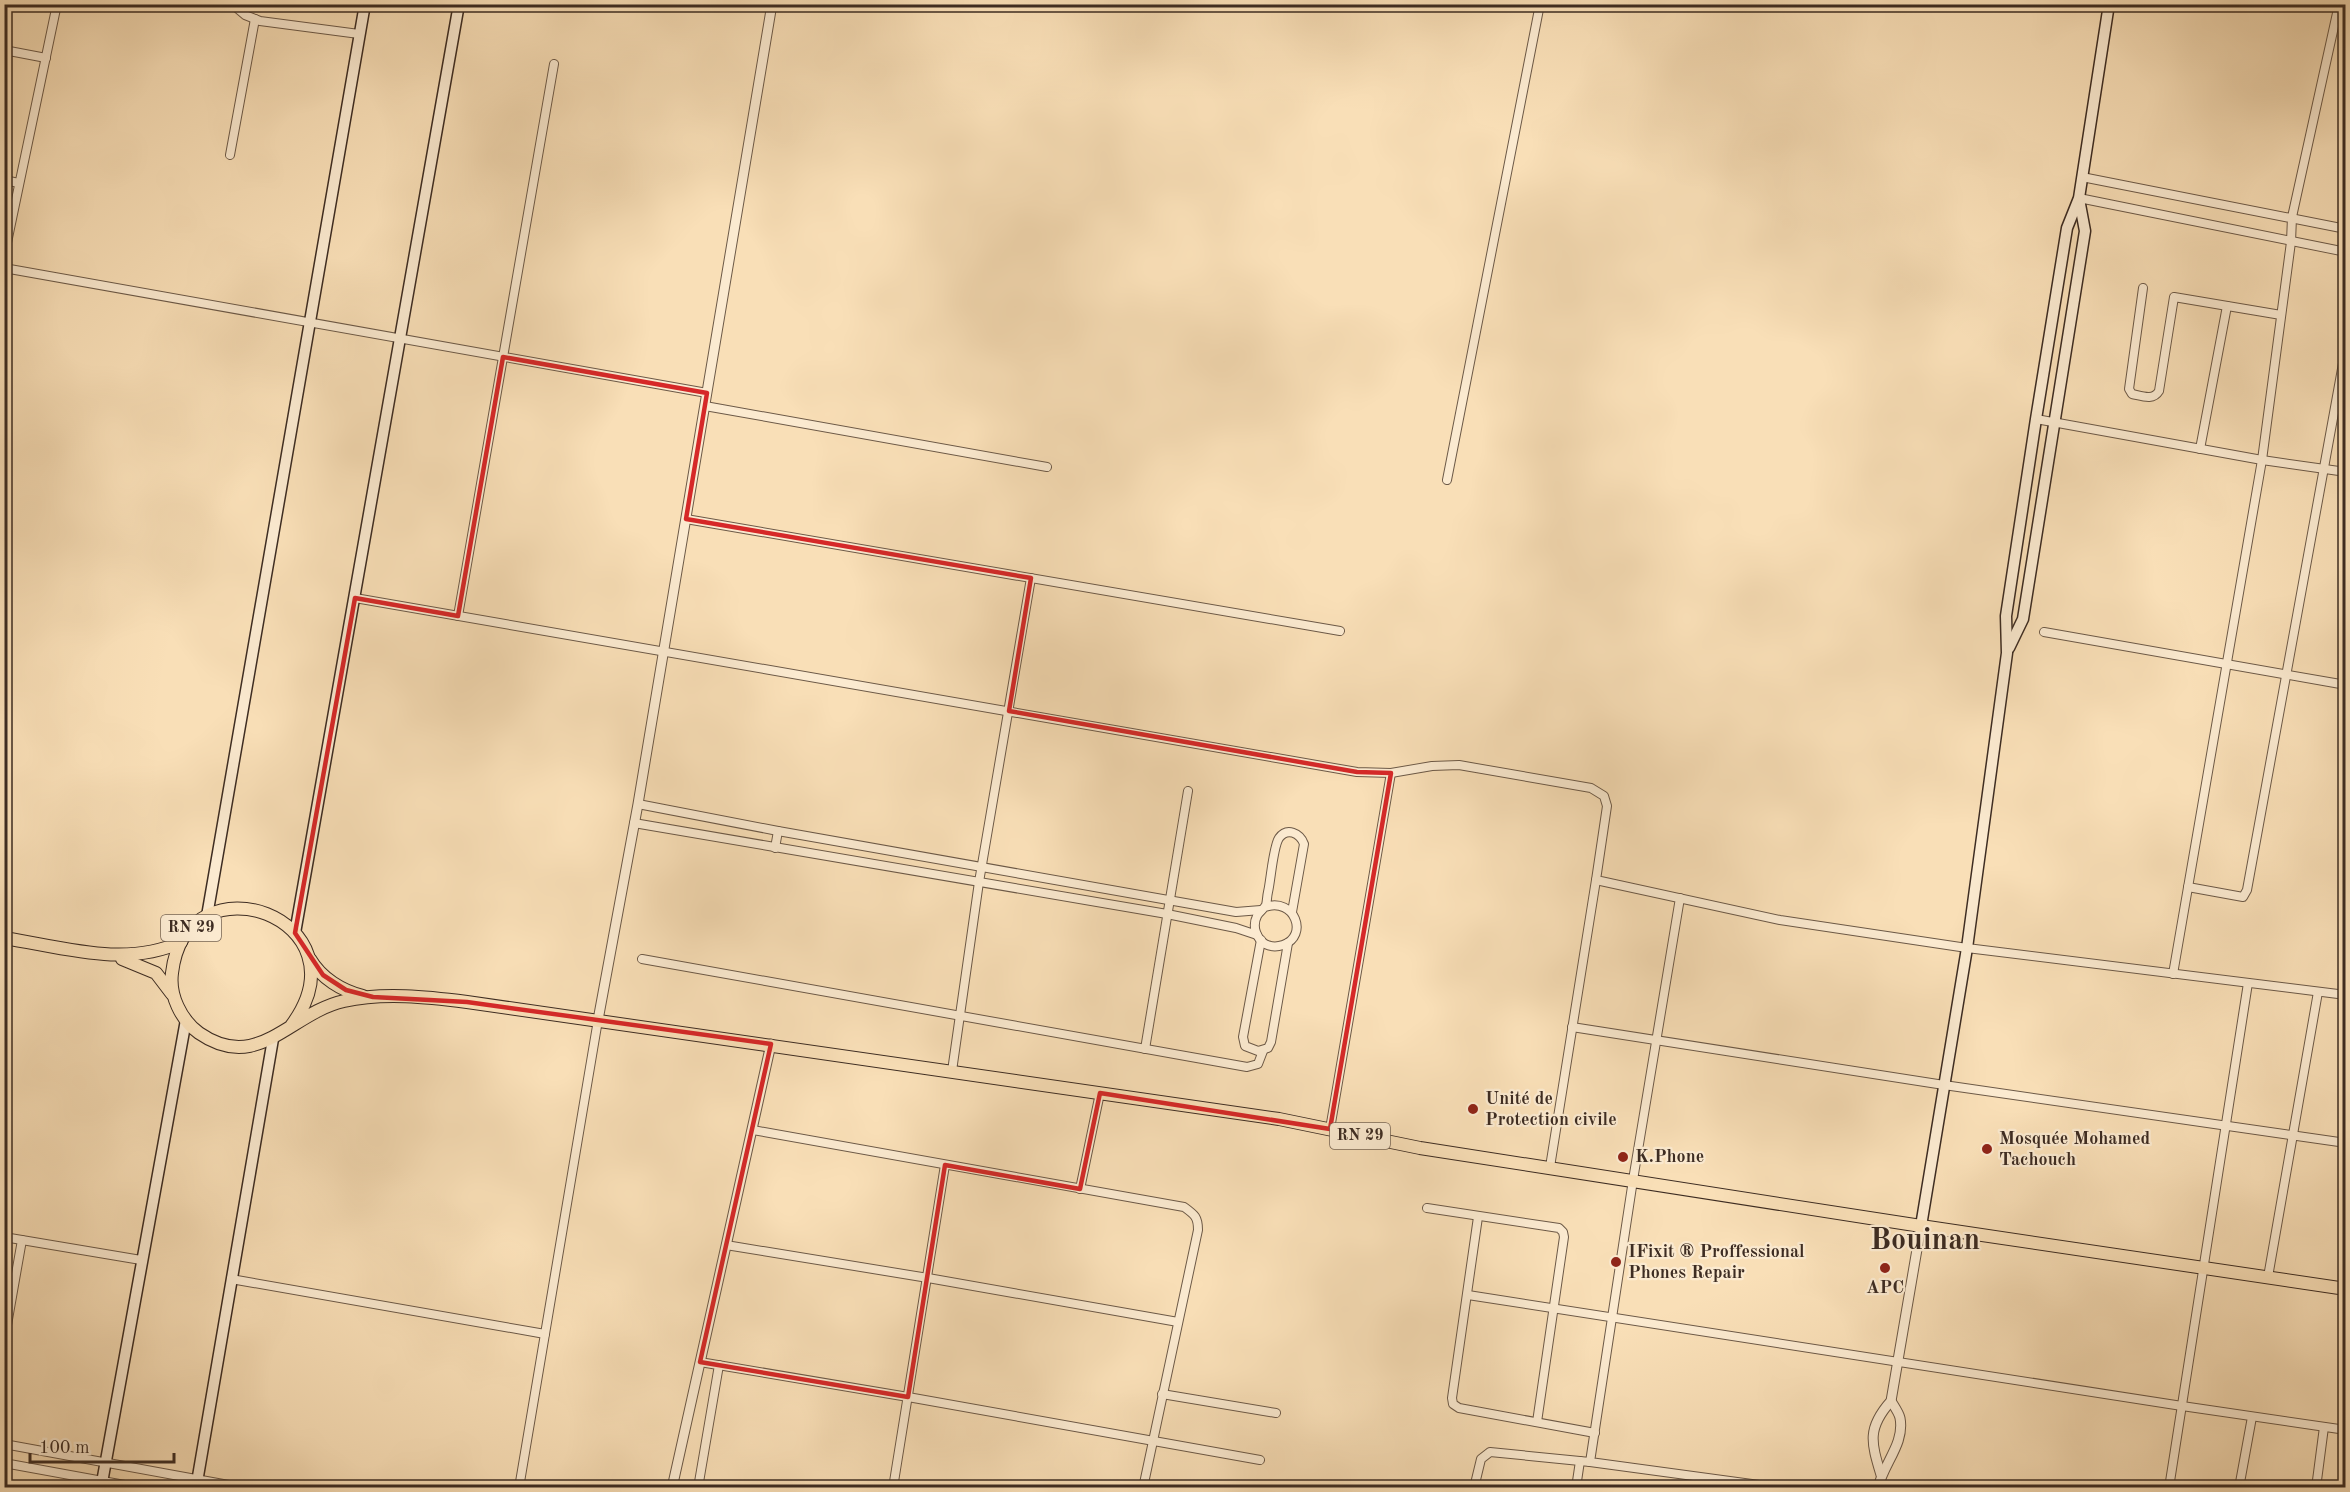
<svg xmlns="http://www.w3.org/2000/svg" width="2350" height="1492" viewBox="0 0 2350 1492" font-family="'Old Standard TT',serif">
<rect width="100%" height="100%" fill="#f9dfb7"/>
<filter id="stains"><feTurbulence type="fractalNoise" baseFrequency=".00333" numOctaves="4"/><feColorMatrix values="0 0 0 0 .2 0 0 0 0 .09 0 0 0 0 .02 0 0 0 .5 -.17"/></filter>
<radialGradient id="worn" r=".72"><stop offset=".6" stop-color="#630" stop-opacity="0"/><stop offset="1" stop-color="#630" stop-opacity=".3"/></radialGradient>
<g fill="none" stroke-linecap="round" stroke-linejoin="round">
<defs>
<g id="minor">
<polyline points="232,4 245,15 260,21 359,34"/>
<polyline points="4,50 46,58"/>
<polyline points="230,155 255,19"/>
<polyline points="2082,177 2346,229"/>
<polyline points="4,180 19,183"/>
<polyline points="2079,198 2346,252"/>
<polyline points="4,257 57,4"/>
<polyline points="4,268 707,393"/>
<path d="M2143,288L2129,389L2132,394C2142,396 2153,401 2159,391L2174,297L2281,315"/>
<polyline points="705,406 1047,467"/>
<polyline points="2036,419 2262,460 2346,472"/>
<polyline points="2200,449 2227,306"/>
<polyline points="1447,480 1540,4"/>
<polyline points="686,519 1340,631"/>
<polyline points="355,598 1357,772 1391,773 1432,766 1459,765 1591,788 1604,796 1607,806 1596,880 1780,920 1967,948 2346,995"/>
<polyline points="458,616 554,64"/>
<polyline points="2044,632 2346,685"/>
<polyline points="638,804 778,831 1236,912 1261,910"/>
<polyline points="634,823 1167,914 1236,928 1257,935"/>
<polyline points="775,848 778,831"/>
<polyline points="2188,887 2243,897 2247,890 2346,347"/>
<polyline points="1680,898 1633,1180 1590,1462 1782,1488"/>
<path d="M1265,907C1295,897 1309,936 1283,945C1277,947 1271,947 1265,944C1256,938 1252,926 1257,916C1259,912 1264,909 1266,905C1267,902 1267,896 1268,892C1271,879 1273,847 1279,838C1287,827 1300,833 1304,844L1292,912"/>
<polyline points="1261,940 1243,1037 1245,1046 1258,1051 1268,1048 1271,1042 1288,943"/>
<polyline points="642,959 1247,1067 1258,1064 1263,1051"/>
<polyline points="2173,974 2262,460 2291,242 2292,217 2339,4"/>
<polyline points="1572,1027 1944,1085 2346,1143"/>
<polyline points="1145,1049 1188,791"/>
<polyline points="952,1071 979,882 1031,578"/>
<polyline points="1330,1129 1391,773"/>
<path d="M753,1130L1184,1207C1195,1215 1198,1217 1198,1230L1143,1488"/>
<polyline points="1550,1167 1596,880"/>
<polyline points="1080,1189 1100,1093"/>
<polyline points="1427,1208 1559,1228 1563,1232 1564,1237 1537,1422"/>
<polyline points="1478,1217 1452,1398 1453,1404 1459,1408 1595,1433"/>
<polyline points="4,1237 141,1260"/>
<polyline points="726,1245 928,1278 1178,1322"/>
<polyline points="2268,1277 2318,992"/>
<polyline points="231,1279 545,1334"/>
<polyline points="1468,1295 2182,1406 2346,1430"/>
<polyline points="4,1342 22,1240"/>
<polyline points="700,1362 908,1397 1260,1460"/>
<polyline points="1162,1394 1276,1413"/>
<polyline points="4,1444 245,1488"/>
<polyline points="4,1463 141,1488"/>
<polyline points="519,1488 598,1020"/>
<polyline points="698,1488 719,1365"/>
<polyline points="893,1488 945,1165"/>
<polyline points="1474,1488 1481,1459 1490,1452 1590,1462"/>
<polyline points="1576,1488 1580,1461"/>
<polyline points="2169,1488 2248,983"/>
<polyline points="2239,1488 2252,1417"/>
<polyline points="2316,1488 2324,1427"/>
</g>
<g id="tertiary">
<polyline points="598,1020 638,804 772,4"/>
<path d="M1881,1475C1871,1442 1867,1428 1891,1401L1921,1226"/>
<polyline points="672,1488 771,1044"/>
<path d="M1878,1488C1883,1464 1905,1444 1900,1418C1899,1413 1894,1406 1891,1401"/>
</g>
<g id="secondary">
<polyline points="2009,648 2023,619 2085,231 2079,199"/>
<polyline points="207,916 365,4"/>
<polyline points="295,933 459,4"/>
<polyline points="1921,1226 1967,948 2007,653 2006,616 2036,419 2067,228 2079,198 2109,4"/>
<polyline points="101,1488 186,1020"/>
<polyline points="196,1488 273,1039"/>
</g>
<g id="primary">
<path d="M4,938C62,947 125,968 181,942"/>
<polyline points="122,959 156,973 172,994"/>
<path d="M310,959C321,978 342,991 363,996"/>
<path d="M291,1026C371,919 186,852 172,973C169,995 181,1020 199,1033C258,1074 290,1013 344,1001C383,992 428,997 467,1002L1279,1119L1420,1148L1921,1226L2346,1289"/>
</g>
</defs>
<use href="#minor" stroke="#6c5947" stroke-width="10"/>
<use href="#tertiary" stroke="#6c5947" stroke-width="11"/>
<use href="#secondary" stroke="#3d2c22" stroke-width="13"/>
<use href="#primary" stroke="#3d2c22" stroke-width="14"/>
<use href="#minor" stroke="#fbead0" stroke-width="8"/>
<use href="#tertiary" stroke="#fbead0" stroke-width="9"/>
<use href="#secondary" stroke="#fbead0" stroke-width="10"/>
<use href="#primary" stroke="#f9dfb7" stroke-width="12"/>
</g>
<path fill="none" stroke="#d62828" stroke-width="4.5" stroke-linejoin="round" d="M503,357L707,393L686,519L1031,578L1009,711L1357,772L1391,773L1330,1129L1100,1093L1080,1189L945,1165L908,1397L700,1362L771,1044L467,1002L373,997L346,990L323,975L295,933L355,598L458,616Z"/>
<g fill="#8f2418" stroke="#fbead0" stroke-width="2">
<circle cx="1473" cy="1109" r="6"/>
<circle cx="1987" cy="1149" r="6"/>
<circle cx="1623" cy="1157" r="6"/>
<circle cx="1616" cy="1262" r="6"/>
<circle cx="1885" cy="1268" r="6"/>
</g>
<g text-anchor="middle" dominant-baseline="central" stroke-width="4.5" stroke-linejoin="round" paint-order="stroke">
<g fill="#fbead0" stroke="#766556" stroke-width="1.5">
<rect x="161" y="915" width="60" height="26" rx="4.5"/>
<rect x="1330" y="1123" width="60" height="26" rx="4.5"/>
</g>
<g font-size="16" font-weight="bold" fill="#3d2c22">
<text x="191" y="928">RN 29</text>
<text x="1360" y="1136">RN 29</text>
</g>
<g font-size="18" font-weight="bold" fill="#3d2c22" stroke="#fbead0" text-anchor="start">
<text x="1485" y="1099">Unité de<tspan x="1485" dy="21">Protection civile</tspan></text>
<text x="1999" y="1139">Mosquée Mohamed<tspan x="1999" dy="21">Tachouch</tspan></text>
<text x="1635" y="1157">K.Phone</text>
<text x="1628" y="1252">IFixit ® Proffessional<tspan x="1628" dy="21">Phones Repair</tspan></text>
<text x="1885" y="1288" text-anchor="middle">APC</text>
</g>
<g font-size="30" font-weight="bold" fill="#3d2c22" stroke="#fbead0">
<text x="1925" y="1241">Bouinan</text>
</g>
</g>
<rect width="2350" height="1492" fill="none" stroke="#f9dfb7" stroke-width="24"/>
<rect x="6" y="6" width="2338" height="1480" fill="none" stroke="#3d2c22" stroke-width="3"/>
<rect x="12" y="12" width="2326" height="1468" fill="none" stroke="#3d2c22" stroke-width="1.5"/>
<path d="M30 1453v9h144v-9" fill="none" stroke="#3d2c22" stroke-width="3"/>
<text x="39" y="1453" font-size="18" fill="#3d2c22" stroke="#fbead0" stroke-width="4.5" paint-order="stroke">100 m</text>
<rect width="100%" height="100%" filter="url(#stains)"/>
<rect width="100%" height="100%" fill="url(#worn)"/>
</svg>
